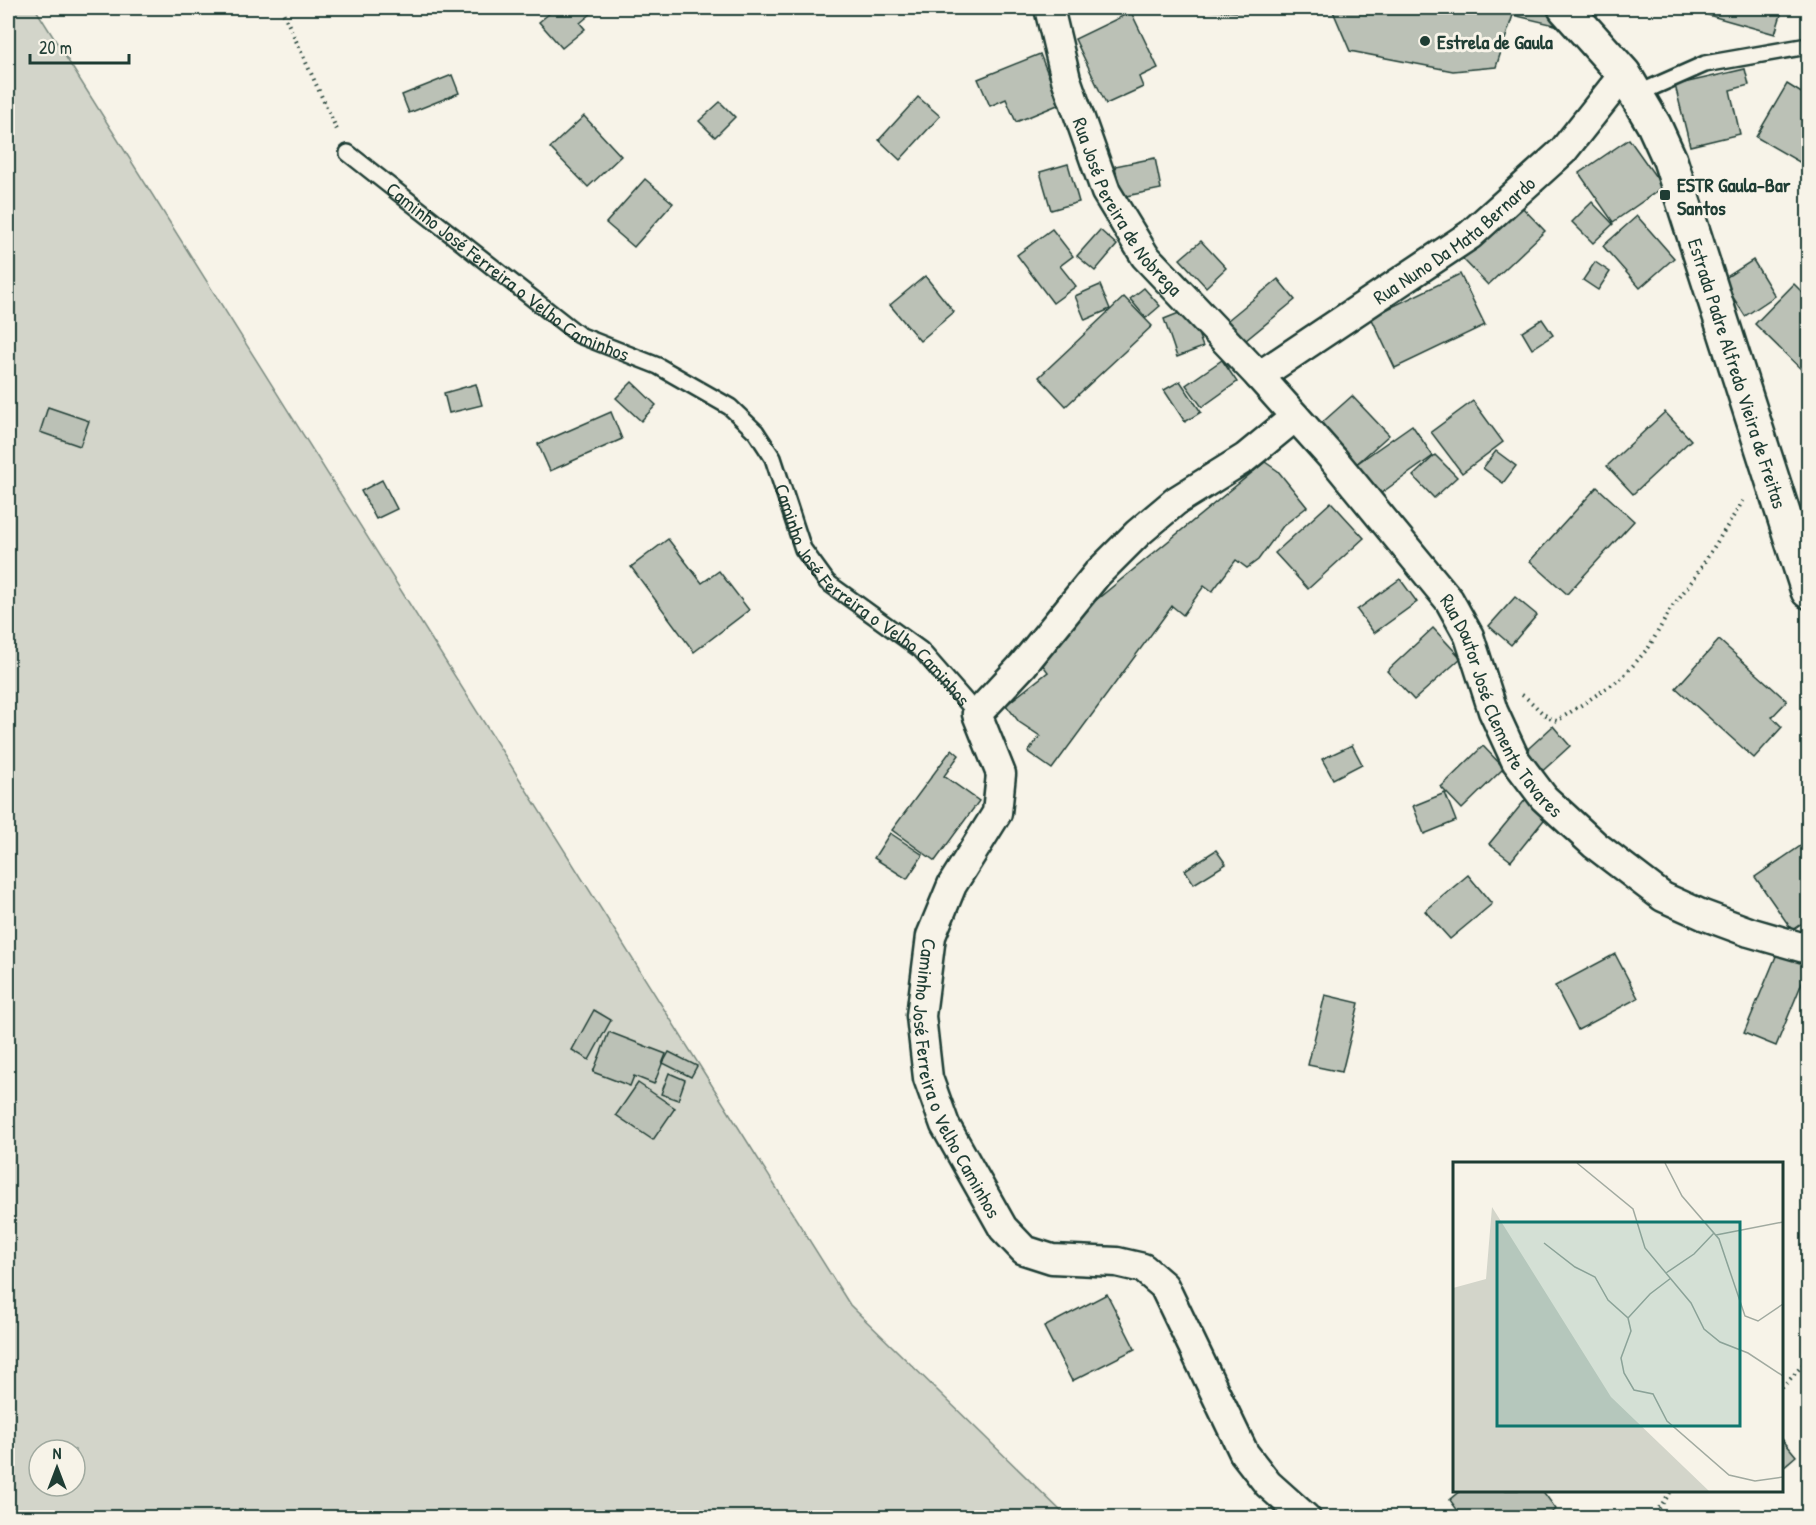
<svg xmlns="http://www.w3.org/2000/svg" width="1816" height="1525" viewBox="0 0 1816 1525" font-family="'Patrick Hand',sans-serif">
<rect width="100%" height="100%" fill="#f7f3e8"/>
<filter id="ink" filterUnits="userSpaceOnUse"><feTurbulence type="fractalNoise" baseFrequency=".0167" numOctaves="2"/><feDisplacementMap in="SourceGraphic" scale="12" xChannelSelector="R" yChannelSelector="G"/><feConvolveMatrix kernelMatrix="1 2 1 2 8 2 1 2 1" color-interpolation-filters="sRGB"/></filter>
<g filter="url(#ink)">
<path fill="#d3d5ca" stroke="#79897f" stroke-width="1.5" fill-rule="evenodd" d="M8,8H35L850,1305L1067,1517H8ZM39,1450H75V1486H39Z"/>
<g fill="#bbc1b6" stroke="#1f3d34" stroke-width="1.5">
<polygon points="556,8 598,8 580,23 585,29 562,48 539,22"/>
<polygon points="1183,8 1255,8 1255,13 1183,9"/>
<polygon points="1326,8 1561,8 1584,32 1513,15 1496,67 1453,71 1350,51 1332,9"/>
<polygon points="1710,8 1783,8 1775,34 1708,15"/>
<polygon points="1131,12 1158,68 1139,77 1143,87 1106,104 1075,39"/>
<polygon points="1040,54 1060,104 1016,122 1006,99 990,106 978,79"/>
<polygon points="1745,69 1749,85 1730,90 1740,134 1690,146 1675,85"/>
<polygon points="452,75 459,93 409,113 402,95"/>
<polygon points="1787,84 1808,97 1808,167 1756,137"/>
<polygon points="918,97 940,116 900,160 879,140"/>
<polygon points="720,102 735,117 715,137 699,121"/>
<polygon points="584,116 621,156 588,187 550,148"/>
<polygon points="1629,139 1663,187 1613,222 1579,173"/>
<polygon points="1155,158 1161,189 1121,197 1115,166"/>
<polygon points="1068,164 1079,202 1051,210 1040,172"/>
<polygon points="645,179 673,203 634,247 606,223"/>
<polygon points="1592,202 1613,224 1593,243 1572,222"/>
<polygon points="1519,204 1545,231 1488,285 1462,258"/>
<polygon points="1637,216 1674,258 1640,288 1603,246"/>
<polygon points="1052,229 1073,256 1060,266 1076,286 1053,303 1017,255"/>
<polygon points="1100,230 1117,245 1095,271 1077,256"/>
<polygon points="1201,241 1226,268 1206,287 1180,259"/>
<polygon points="1753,260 1775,296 1745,316 1722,280"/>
<polygon points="1595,262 1610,272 1598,290 1583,280"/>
<polygon points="1460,274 1485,325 1395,368 1371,317"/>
<polygon points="925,276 954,312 920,341 890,305"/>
<polygon points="1278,279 1295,300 1240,345 1223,324"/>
<polygon points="1794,284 1808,298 1808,376 1755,324"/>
<polygon points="1100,285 1110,309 1085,320 1075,296"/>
<polygon points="1144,288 1160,306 1146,318 1130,299"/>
<polygon points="1124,297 1152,326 1066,406 1039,377"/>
<polygon points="1189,309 1203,347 1177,357 1164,319"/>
<polygon points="1542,319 1553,335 1532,349 1522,332"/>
<polygon points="1222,360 1237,382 1202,407 1186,385"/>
<polygon points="1180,381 1201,412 1185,422 1164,390"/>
<polygon points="632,382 656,405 641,421 616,398"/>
<polygon points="476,384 482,405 449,413 444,393"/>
<polygon points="1352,396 1389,435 1352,468 1316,428"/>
<polygon points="1473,401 1503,442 1462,473 1431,432"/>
<polygon points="48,407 89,421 80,446 40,432"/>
<polygon points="611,412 622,439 550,471 538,444"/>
<polygon points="1665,412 1691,440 1633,494 1607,466"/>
<polygon points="1412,425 1433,456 1377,496 1355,465"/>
<polygon points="1496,451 1516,466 1503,483 1483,468"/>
<polygon points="1435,455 1457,477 1434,498 1413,476"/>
<polygon points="1265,462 1278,471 1307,507 1283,526 1258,560 1247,568 1236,560 1212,592 1204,586 1183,615 1172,606 1052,769 1028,752 1040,736 1019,722 1006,705 1048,672 1039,660 1084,610"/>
<polygon points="382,480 397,509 376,519 361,491"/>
<polygon points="1597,487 1634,521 1567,594 1530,561"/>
<polygon points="1331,502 1364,538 1308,589 1275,553"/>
<polygon points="668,539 702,583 719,571 749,610 694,652 631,567"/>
<polygon points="1400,579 1417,602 1374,633 1357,610"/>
<polygon points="1515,597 1537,615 1511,645 1489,626"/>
<polygon points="1433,628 1461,658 1414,700 1387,671"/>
<polygon points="1719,640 1787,701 1772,717 1782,727 1754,758 1676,688"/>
<polygon points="1553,726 1570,746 1537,776 1519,757"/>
<polygon points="1352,745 1362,764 1333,779 1322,759"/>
<polygon points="1483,746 1504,768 1462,809 1441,787"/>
<polygon points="952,749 959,755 944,776 979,801 935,861 892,830"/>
<polygon points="1445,793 1456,821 1424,834 1413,806"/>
<polygon points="1530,794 1551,811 1511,861 1489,844"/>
<polygon points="890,833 923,855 907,879 874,858"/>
<polygon points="1808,841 1808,919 1792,930 1755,877"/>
<polygon points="1216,850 1226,864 1194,884 1185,870"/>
<polygon points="1468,875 1492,904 1450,939 1425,911"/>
<polygon points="1779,949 1808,961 1808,968 1776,1046 1744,1033"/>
<polygon points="1615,954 1638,998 1578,1030 1555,986"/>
<polygon points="1325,995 1359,1003 1342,1072 1308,1065"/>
<polygon points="594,1010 611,1020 589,1060 572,1050"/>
<polygon points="609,1032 666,1054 654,1084 634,1076 630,1086 593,1072"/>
<polygon points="669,1052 697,1066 691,1077 663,1063"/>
<polygon points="669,1073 685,1080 678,1100 661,1094"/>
<polygon points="638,1083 675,1108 653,1140 616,1115"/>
<polygon points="1107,1294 1135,1349 1072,1381 1044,1327"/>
<polygon points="1782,1439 1796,1456 1782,1468"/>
<polygon points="1462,1490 1542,1490 1556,1509 1545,1518 1463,1518 1450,1500"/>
</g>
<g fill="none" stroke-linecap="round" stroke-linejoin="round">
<defs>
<g id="service">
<polyline points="1637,94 1705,64 1808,46"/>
<path id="s1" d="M348,153L579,335L658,366L730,407L756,432L773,458L803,549L827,582L921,650L977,714"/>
</g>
<g id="minor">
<path id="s2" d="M1049,8L1066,79L1106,192L1145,256L1259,376L1334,460L1449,600L1469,636L1493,711L1516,761L1544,798L1595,845L1663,897L1703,915L1749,932L1808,949"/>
<path id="s3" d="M1259,376L1470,235L1563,151L1624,74"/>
<path id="s4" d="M1295,417L1245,458L1176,501L1138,533L1097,574L1023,665L977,714L1001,774L997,813L952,885L931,936L921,1016L928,1078L945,1125L1003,1228L1024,1250L1052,1259L1117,1262L1143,1268L1164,1286L1244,1453L1268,1484L1306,1518"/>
</g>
<g id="secondary">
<path id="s5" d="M1565,8L1624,74L1654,125L1670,160L1808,591"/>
</g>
</defs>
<use href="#service" stroke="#1f3d34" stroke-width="20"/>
<use href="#minor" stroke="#1f3d34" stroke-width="33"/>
<use href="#secondary" stroke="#1f3d34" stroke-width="38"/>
<g stroke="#1f3d34" stroke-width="4" stroke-dasharray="1.5 4.5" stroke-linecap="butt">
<polyline points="281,8 338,132"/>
<path d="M1522,695C1535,703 1542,717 1557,721L1622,678L1649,647L1672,607L1695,577L1743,501"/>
<polyline points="1782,1388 1808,1359"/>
<polyline points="1652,1518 1672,1490"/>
</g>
<use href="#service" stroke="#f7f3e8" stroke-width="15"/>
<use href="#minor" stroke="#f7f3e8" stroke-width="28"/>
<use href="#secondary" stroke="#f7f3e8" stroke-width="33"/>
</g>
</g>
<g fill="#1f3d34" stroke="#f7f3e8" stroke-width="2">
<circle cx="1425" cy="41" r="6"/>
<rect x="1659" y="189" width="12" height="12" rx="3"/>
</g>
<g text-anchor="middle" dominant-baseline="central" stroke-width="6" stroke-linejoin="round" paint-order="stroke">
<g font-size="20" font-weight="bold" fill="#1f3d34" stroke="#f7f3e8" text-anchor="start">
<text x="1437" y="41">Estrela de Gaula</text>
<text x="1677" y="184">ESTR Gaula-Bar<tspan x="1677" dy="23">Santos</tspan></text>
</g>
<g font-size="20" fill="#1f3d34" stroke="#f7f3e8">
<text stroke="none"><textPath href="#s2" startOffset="216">Rua José Pereira de Nobrega</textPath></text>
<text stroke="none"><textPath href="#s3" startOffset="238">Rua Nuno Da Mata Bernardo</textPath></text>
<text stroke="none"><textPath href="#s1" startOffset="200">Caminho José Ferreira o Velho Caminhos</textPath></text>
<text stroke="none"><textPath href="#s5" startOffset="410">Estrada Padre Alfredo Vieira de Freitas</textPath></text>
<text stroke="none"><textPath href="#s1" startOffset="704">Caminho José Ferreira o Velho Caminhos</textPath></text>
<text stroke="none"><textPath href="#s2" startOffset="846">Rua Doutor José Clemente Tavares</textPath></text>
<text stroke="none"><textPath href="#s4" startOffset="832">Caminho José Ferreira o Velho Caminhos</textPath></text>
</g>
</g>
<g transform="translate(1453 1162)">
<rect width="330" height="330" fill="#f7f3e8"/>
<path d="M39,45L158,235L256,329H0V126L33,117Z" fill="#d3d5ca"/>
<path fill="none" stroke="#a1aaa0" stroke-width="1.5" d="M124,1L180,47L192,86L238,141L251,167L267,180L295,191L330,214M212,1L229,34L266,77L292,154L305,159L330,142M263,73L330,60M91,81L122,105L142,115L155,138L175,156L178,169L168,196L171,211L181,228L200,232L214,259L276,313L302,319L330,315M213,111L241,92L261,71M175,156L197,132L218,116"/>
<path fill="#0f766e" fill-opacity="0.15" stroke="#0f766e" stroke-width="3" d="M44,60H287V264H44Z"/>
<rect width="330" height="330" fill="none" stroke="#1f3d34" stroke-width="3"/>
</g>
<rect width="1816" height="1525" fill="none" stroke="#f7f3e8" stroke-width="30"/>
<rect x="15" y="15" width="1786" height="1495" fill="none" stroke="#1f3d34" stroke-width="2" filter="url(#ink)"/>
<g transform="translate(57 1468)"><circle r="28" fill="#f7f3e8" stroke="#a1aaa0" stroke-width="1.5"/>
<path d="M0-4.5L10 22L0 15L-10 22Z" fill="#1f3d34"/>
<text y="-9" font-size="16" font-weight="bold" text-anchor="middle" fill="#1f3d34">N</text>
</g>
<path d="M30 54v9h99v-9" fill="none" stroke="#1f3d34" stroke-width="3"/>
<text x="39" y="54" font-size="18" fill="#1f3d34" stroke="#f7f3e8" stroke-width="4.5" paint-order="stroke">20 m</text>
</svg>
